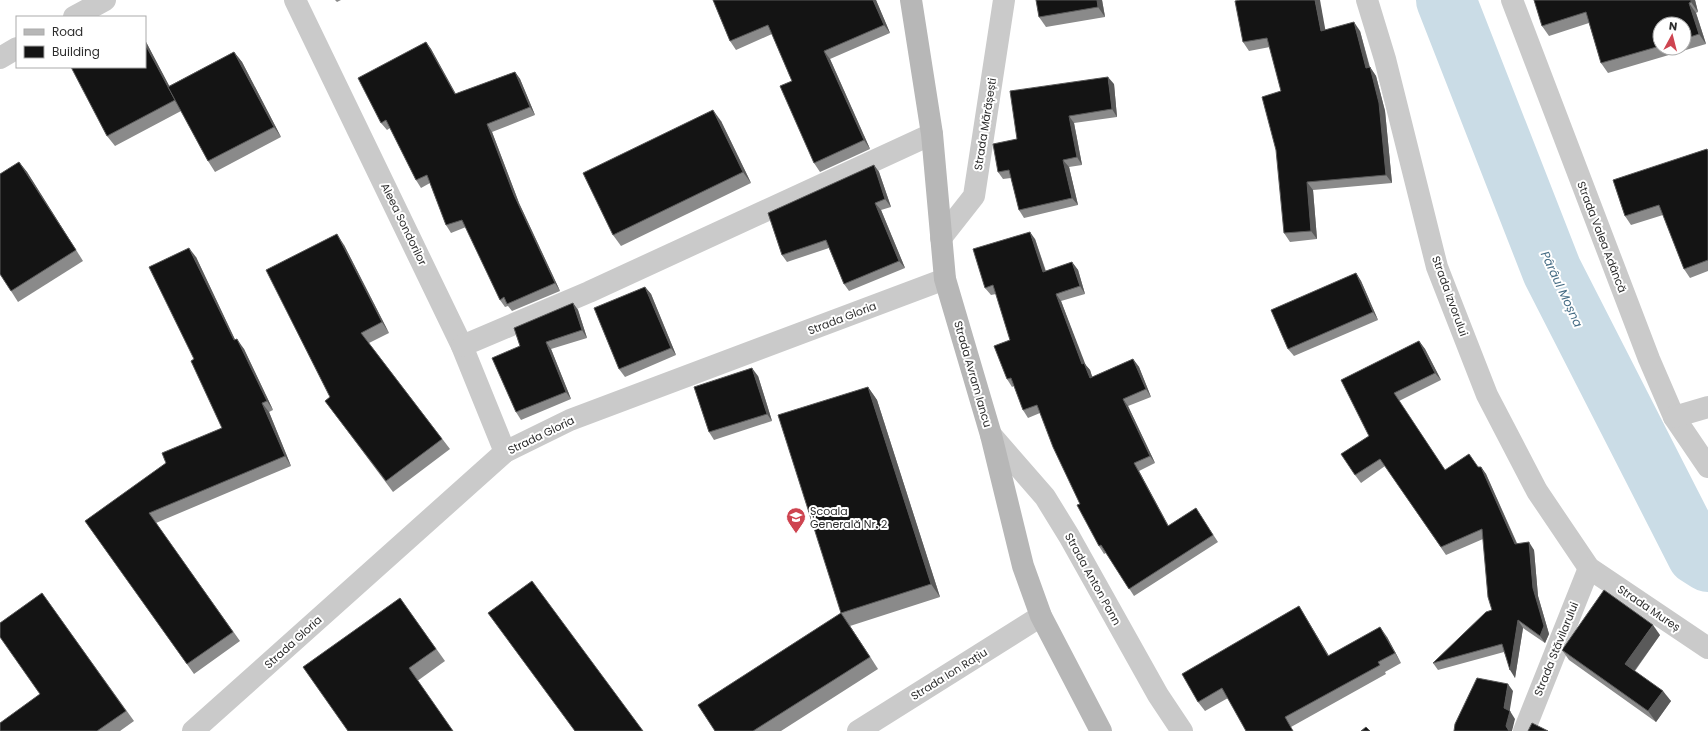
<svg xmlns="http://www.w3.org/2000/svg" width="1708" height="731" viewBox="0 0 1708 731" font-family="Poppins,sans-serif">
<rect width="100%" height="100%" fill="#fff"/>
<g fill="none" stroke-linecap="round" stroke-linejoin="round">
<polyline stroke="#cadce6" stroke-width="60" points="1446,0 1552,271 1697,555 1708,562"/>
<g stroke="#cacaca" stroke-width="22">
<polyline points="295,0 462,346 505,452"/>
<polyline points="1367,0 1385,59 1437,267 1487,395 1537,491 1589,568 1708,648"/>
<polyline points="1512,0 1649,359 1674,417 1708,467"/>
<polyline points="74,17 105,0"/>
<polyline points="0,58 17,48"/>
<polyline points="941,238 974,196 1004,0"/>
<polyline points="462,346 589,292 932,134"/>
<polyline points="1674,417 1708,407"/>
<polyline points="991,435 1045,497 1069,536 1158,695 1182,731"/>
<polyline points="193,731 505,452 570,420 945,279"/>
<polyline points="858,731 1041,616"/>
<polyline points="1524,731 1589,568"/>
</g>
<polyline stroke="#b7b7b7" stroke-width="22" points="911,0 932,134 945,279 991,435 1023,566 1041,616 1101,731"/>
</g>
<g fill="#8a8a8a" fill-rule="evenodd">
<polygon points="335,0 341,0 337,2"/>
<polygon points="713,0 876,0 890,33 830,59 870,149 820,172 814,163 792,81 772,34 736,50 730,41"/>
<polygon points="1036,0 1102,0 1105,17 1046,27 1039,17"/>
<polygon points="1240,0 1325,30 1360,31 1370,67 1376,76 1385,111 1392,183 1313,190 1317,239 1290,242 1284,233 1281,91 1270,47 1249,51 1243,42"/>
<path d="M1534,0H1695L1698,12L1696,13L1706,44L1608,73L1601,63L1589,23L1549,36L1542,26ZM1660,24H1684V48H1660Z"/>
<polygon points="145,40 169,86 234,52 242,62 281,137 215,172 208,161 181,111 115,146 107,136 145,67"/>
<polygon points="426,42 431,49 456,94 515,72 520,79 535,115 492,132 519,203 560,291 512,311 508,306 505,307 500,300 466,227 451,233 446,225 430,183 421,188 416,180 390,128 387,130 381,123"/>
<polygon points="1114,84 1117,117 1074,123 1082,165 1069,167 1078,205 1024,218 1019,210 1011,178 1003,179 998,172 1017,139"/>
<polygon points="721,121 751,183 621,246 613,235"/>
<polygon points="1707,149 1708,150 1708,271 1690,278 1684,269 1663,215 1631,225 1625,216"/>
<polygon points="19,162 27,172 83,261 18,302 11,291"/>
<polygon points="874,165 879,172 891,207 881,210 905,268 849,291 844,284 829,248 787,262 782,255"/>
<polygon points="1035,239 1046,271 1072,262 1078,270 1085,294 1061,301 1084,363 1090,370 1092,377 1133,359 1139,367 1151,397 1128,406 1155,463 1139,471 1168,526 1201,516 1218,542 1134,596 1106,553 1104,554 1099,546 1080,504 1040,413 1028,418 1023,410 1014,386 1012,387 1007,379 1010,340 996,294 991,295 985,288"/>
<polygon points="344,245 389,333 369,343 450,449 393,492 325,401 330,397"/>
<polygon points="196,257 235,340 244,349 273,410 269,412 291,466 156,523 240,641 194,674 85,521 222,428 194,359"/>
<polygon points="1356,273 1361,281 1378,320 1294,356 1288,349"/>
<polygon points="645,287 651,294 676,355 625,377 619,369"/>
<polygon points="573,303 578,310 587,338 551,349 571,399 521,420 516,412 520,346"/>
<polygon points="1419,341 1425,349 1441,380 1399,401 1445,470 1481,467 1486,474 1517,543 1534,550 1538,596 1549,634 1545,643 1523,628 1515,678 1504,652 1438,670 1433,663 1492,610 1483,539 1446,555 1385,466 1361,483 1355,475 1369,436"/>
<polygon points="758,376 772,421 714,440 709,432"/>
<polygon points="868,387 877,400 940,597 850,626 878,669 781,731 715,731 841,613"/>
<polygon points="42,593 134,721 120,731 0,731 40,694"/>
<polygon points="400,598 445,661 348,731"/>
<polygon points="1299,606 1329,656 1387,637 1401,663 1385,672 1386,674 1291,727 1228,698 1205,711 1198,702"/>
<polygon points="1660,635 1635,671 1671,701 1656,722 1569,660 1562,650"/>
</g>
<g fill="#5a5a5a">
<polygon points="873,0 876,0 890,33 884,25"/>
<polygon points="1097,0 1102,0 1105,17 1098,7"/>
<polygon points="1315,0 1320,0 1327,39 1321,31"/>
<polygon points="1691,0 1695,0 1698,12 1691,2"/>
<polygon points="1689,3 1696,13 1706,44 1699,34"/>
<polygon points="1354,22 1360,31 1372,77 1366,68"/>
<polygon points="145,40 182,110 175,100 145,44"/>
<polygon points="426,42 431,49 460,102 455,94"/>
<polygon points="824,51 830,59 870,149 864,140"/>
<polygon points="234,52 242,62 281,137 274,127"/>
<polygon points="1370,67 1376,76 1385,111 1392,183 1386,175"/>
<polygon points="515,72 520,79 535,115 530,107"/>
<polygon points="1108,77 1114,84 1117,117 1112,109"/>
<polygon points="713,110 721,121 751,183 743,172"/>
<polygon points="1069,116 1074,123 1082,165 1077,157"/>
<polygon points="487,124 492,132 519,203 560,291 555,283 514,195"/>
<polygon points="1063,160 1069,167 1078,205 1072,198"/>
<polygon points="19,162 27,172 83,261 76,250"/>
<polygon points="874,165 879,172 891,207 885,199"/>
<polygon points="1307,182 1313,190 1317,239 1311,231"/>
<polygon points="875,203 881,210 905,268 899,261"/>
<polygon points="1030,232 1035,239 1048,279 1043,272"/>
<polygon points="337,234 344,245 389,333 382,322"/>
<polygon points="189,248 196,257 240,350 234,340"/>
<polygon points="1072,262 1078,270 1085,294 1080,286"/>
<polygon points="1356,273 1361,281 1378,320 1373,312"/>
<polygon points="645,287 651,294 676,355 671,348"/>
<polygon points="1056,294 1061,301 1088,371 1082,364"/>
<polygon points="573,303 578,310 587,338 582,330"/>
<polygon points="237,339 244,349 273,410 267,401"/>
<polygon points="1419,341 1425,349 1441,380 1435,373"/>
<polygon points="546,342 551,349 571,399 566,392"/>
<polygon points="1133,359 1139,367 1151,397 1146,389"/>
<polygon points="1084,363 1090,370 1095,385 1090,378"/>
<polygon points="752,368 758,376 772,421 767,414"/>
<polygon points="868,387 877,400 940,597 931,584"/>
<polygon points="1123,399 1128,406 1155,463 1150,456"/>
<polygon points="262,403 269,412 291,466 285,456"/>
<polygon points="1134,463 1139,471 1173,534 1168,526"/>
<polygon points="1481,467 1486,474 1520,551 1515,544"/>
<polygon points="1529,542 1534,550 1538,596 1549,634 1545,643 1540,636 1533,588"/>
<polygon points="1299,606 1335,666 1328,656"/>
<polygon points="841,613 850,626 878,669 870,657"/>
<polygon points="1518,620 1523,628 1515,678 1510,670"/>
<polygon points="1653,625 1660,635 1632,674 1625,664"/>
<polygon points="1380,627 1387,637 1401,663 1395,653"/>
<polygon points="1508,684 1513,691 1509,715 1510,711 1515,719 1512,731 1509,731 1506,726 1504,708"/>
<polygon points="1663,691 1671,701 1656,722 1648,711"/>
</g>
<g fill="#141414" stroke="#5a5a5a">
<polygon points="713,0 873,0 884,25 824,51 864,140 814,163 780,86 792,81 768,25 730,41"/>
<polygon points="1036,0 1097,0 1098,7 1039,17"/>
<polygon points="1240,0 1315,0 1321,31 1354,22 1366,68 1370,67 1379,103 1386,175 1307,182 1311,231 1284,233 1276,150 1262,97 1281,91 1267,38 1243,42 1235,1"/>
<polygon points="1534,0 1691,0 1691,2 1689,3 1699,34 1684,39 1684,24 1660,24 1660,46 1601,63 1586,12 1542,26"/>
<polygon points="426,42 455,94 515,72 530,107 487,124 514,195 555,283 507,304 504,297 500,300 462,220 446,225 427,175 416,180 386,120 381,123 358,78"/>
<polygon points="145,44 175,100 107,136 71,67 145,67"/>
<polygon points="234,52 274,127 208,161 168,87"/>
<polygon points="1108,77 1112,109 1069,116 1077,157 1063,160 1072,198 1019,210 1009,170 998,172 993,144 1017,139 1010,91"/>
<polygon points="713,110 743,172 613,235 583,173"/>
<polygon points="1707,149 1708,151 1708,260 1684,269 1659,205 1625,216 1613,180"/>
<polygon points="19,162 76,250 11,291 0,274 0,174"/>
<polygon points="874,165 885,199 875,203 899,261 844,284 826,240 782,255 768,213"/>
<polygon points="1030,232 1043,272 1072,262 1080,286 1056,294 1082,364 1084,363 1090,378 1133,359 1146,389 1123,399 1150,456 1134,463 1168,526 1196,508 1213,535 1129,589 1101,545 1099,546 1077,505 1080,504 1053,447 1037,405 1023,410 1011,378 1007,379 994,346 1010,340 993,285 985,288 973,249"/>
<polygon points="337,234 382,322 361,333 442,439 386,481 325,401 330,397 266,270"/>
<polygon points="189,248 234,340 237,339 267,401 262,403 285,456 149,513 233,632 187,664 85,521 166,463 162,453 222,428 191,361 194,359 149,267"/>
<polygon points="1356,273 1373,312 1288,349 1271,310"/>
<polygon points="645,287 671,348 619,369 594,308"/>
<polygon points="573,303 582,330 546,342 566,392 516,412 492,358 520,346 514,328"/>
<polygon points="1419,341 1435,373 1394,393 1445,470 1469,454 1478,467 1481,467 1515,544 1529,542 1533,588 1544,626 1540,636 1518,620 1510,670 1502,644 1433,663 1486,612 1492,610 1488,597 1482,529 1441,547 1380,459 1355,475 1341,454 1369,436 1341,380"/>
<polygon points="752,368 767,414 709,432 694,387"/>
<polygon points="868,387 931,584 841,613 778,415"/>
<polygon points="532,581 643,731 575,731 488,613"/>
<polygon points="1604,590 1653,625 1625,664 1663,691 1648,711 1562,650"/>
<polygon points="42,593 126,711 97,731 0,731 0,723 40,694 0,637 0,623"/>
<polygon points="400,598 436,649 409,668 453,731 348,731 303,667"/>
<polygon points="1299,606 1328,656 1380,627 1395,653 1378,662 1380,665 1285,717 1293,731 1246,731 1222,688 1198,702 1182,674"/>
<polygon points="841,613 870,657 753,731 715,731 698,705"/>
<polygon points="1477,678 1508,684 1504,708 1510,711 1506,726 1509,731 1454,731 1455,724"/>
<polygon points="1532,723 1548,731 1528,731"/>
<polygon points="1366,727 1370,731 1361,731"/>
</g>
<defs>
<symbol id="school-pin" viewBox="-11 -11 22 30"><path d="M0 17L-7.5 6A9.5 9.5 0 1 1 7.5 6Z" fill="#ce4450" stroke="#fff"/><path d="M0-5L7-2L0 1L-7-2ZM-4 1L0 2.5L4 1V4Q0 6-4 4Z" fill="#fff"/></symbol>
</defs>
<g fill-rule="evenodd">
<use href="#school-pin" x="785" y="506" width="22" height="30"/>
</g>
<g text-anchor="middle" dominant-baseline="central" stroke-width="4" stroke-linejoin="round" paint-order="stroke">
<g font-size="11" fill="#2d2d2d" stroke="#fff">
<text transform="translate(985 124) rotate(-81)">Strada Mărășești</text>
<text transform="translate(404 224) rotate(64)">Aleea Sondorilor</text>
<text transform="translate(1602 237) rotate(69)">Strada Valea Adâncă</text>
<text transform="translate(1450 296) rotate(70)">Strada Izvorului</text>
<text transform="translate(842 318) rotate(-21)">Strada Gloria</text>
<text transform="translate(973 374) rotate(74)">Strada Avram Iancu</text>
<text transform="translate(541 435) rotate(-26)">Strada Gloria</text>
<text transform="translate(1093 579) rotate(61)">Strada Anton Pann</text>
<text transform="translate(1649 608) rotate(34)">Strada Mureș</text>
<text transform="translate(293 642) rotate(-42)">Strada Gloria</text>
<text transform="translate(1556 649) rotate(-68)">Strada Stăvilarului</text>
<text transform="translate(949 674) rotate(-32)">Strada Ion Rațiu</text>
</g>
<g font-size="11" fill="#2d2d2d" stroke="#fff" text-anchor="start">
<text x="810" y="511">Școala<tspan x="810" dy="13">Generală Nr. 2</tspan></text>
</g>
<g font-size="12" font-style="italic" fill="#456c84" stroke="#fff">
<text transform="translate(1562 289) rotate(65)">Pârâul Moșna</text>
</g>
</g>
<rect x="16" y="16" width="130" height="52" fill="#ffffff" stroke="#ababab"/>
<rect x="24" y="29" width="20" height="6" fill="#b7b7b7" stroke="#ababab"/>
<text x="52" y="36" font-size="12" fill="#2d2d2d">Road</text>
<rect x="24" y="46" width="20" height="12" fill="#141414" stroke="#ababab"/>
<text x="52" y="56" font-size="12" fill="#2d2d2d">Building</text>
<g transform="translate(1672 36) rotate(7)"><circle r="19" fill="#ffffff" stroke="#ababab"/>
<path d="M0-3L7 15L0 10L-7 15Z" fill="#ce4450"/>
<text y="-6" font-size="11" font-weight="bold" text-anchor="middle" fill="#2d2d2d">N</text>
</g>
</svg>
